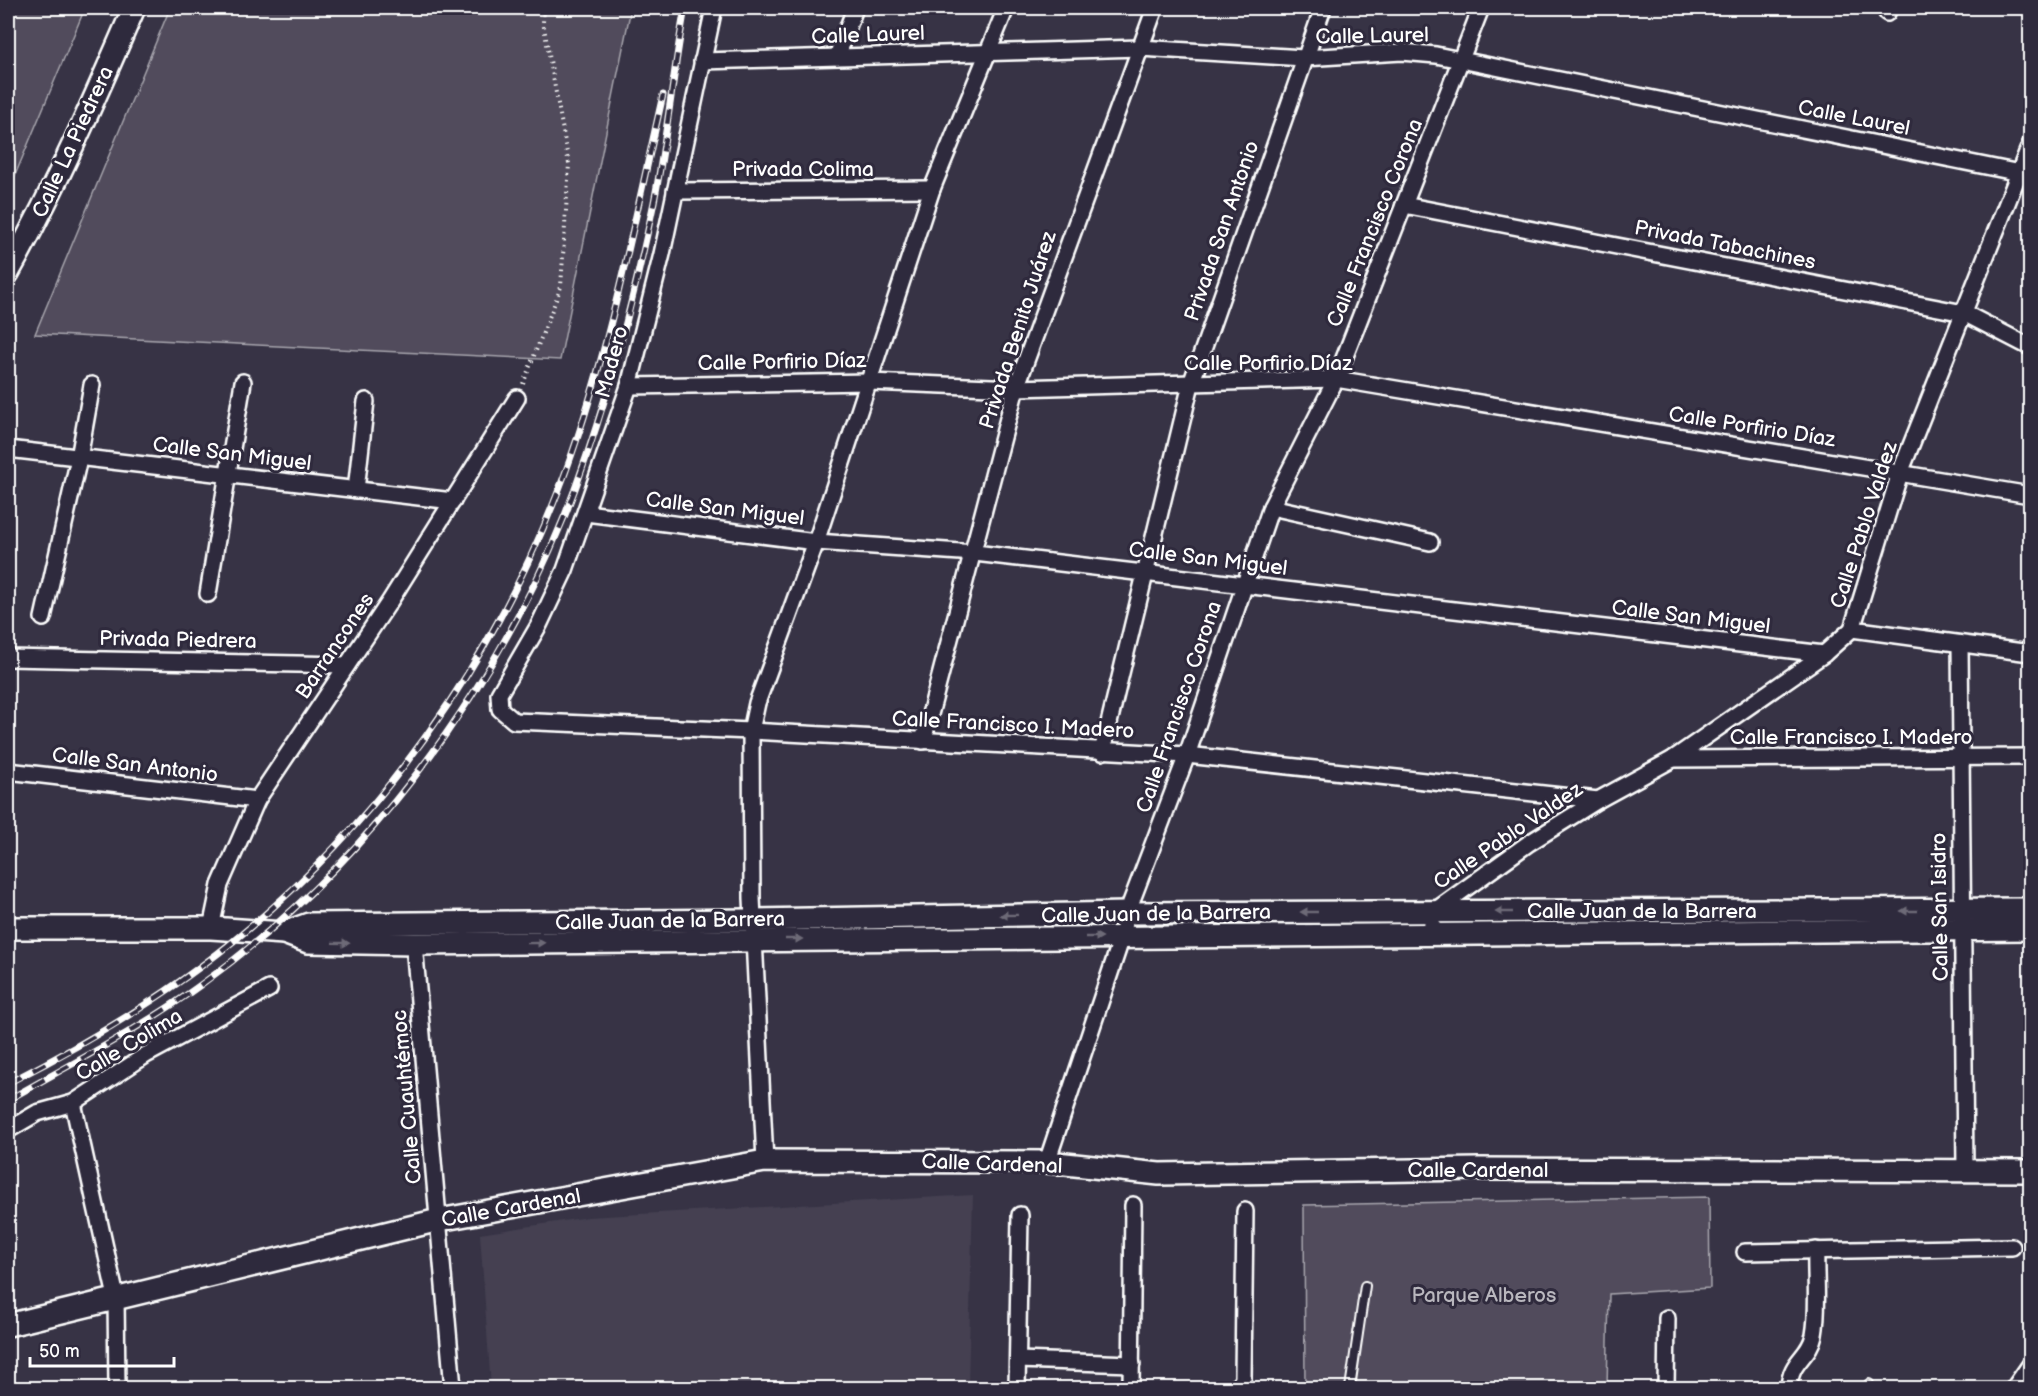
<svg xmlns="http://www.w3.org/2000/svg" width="2038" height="1396" viewBox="0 0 2038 1396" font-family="'Balsamiq Sans',sans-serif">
<rect width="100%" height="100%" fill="#373345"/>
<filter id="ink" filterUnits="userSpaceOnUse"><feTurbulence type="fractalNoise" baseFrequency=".0167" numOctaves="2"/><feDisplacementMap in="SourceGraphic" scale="12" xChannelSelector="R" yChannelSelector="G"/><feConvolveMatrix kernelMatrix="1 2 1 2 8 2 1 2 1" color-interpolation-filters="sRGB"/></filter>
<g filter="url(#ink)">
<polygon fill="#444051" points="973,1195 968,1388 491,1388 480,1234 588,1217"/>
<g fill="#514c5c" stroke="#a8a6ae" stroke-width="1.5">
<polygon points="8,8 85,8 8,192"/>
<polygon points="170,8 631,8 560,360 35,334"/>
<polygon points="1709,1197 1710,1288 1609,1294 1607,1388 1305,1388 1304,1205"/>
</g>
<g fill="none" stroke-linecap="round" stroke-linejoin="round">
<defs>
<g id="lane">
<polyline points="1869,1384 1869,1388"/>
<polyline points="1350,1388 1365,1286"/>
</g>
<g id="street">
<polyline points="714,8 662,254 629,386 565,570 539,625 499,694 500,709 514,721 751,731 1187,755 1598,800"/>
<polyline points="1887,13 1889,8"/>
<polyline points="837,57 855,8"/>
<polyline points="702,61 1140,48 1304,58 1402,52 1436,55 2020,173 2030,178"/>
<polyline points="675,191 932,189"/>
<polyline points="1404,205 1964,313 2030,347"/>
<polyline points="629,386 869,382 1016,388 1336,379 2030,495"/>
<polyline points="8,449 453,501"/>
<polyline points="356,490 366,401"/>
<polyline points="1271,507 1430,542"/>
<polyline points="586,513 816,542 975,553 1824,654"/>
<polyline points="208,594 243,382"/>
<polyline points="43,618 79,458 92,385"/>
<polyline points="1852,629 2030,653"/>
<polyline points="1960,644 1965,1170"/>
<polyline points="8,658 347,665"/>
<polyline points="923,741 1016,388 1155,8"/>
<polyline points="1102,752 1191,384 1323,8"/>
<polyline points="1673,759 2030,757"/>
<polyline points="8,771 257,800"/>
<polyline points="211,928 220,885 257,800 390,601 517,398"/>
<polyline points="1431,934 1433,912 1529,843 1598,800 1673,759 1824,654 1852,629 1900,473 2030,145"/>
<polyline points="414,944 453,1388"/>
<polyline points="73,1103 116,1297 117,1388"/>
<polyline points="8,1130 37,1113 73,1103 146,1055 269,989"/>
<polyline points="765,1161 752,898 751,731 757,703 816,542 932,189 1006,8"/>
<polyline points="1047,1162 1122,937 1127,913 1187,755 1271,507 1336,379 1481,8"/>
<polyline points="1745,1252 2012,1247"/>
<polyline points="1018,1360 1132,1364"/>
<polyline points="1017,1388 1020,1215"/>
<polyline points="1131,1388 1133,1205"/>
<polyline points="1237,1388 1243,1379 1245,1211"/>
<polyline points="1666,1388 1667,1318"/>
<path d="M1789,1388C1790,1360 1809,1358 1814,1335C1819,1308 1815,1277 1816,1250"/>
<polyline points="2014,1388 2030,1365"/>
</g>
<g id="secondary">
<path d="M8,273C56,187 95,98 134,8"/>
<polyline points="8,928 211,928 284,933 308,942 414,944 2030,929"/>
<polyline points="284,933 309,924 752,920 1127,913 2030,909"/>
<polyline points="8,1325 439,1220 765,1161 1047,1162 1159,1174 1479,1169 2030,1171"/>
</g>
</defs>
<use href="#lane" stroke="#fff" stroke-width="12"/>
<use href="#street" stroke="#fff" stroke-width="20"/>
<use href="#secondary" stroke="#fff" stroke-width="26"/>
<polyline stroke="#fff" stroke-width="4" stroke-dasharray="1.5 4.5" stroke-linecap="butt" points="523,384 561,287 569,164 543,22 544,8"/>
<use href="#lane" stroke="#2f2a3d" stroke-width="8"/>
<use href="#street" stroke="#2f2a3d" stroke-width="15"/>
<use href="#secondary" stroke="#2f2a3d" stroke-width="21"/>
<defs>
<g id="rail">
<path d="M8,1083C93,1040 175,991 248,929C402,800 517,624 579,433C615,323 637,208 663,95"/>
<path d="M8,1100C72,1063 139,1030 199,986C362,869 490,700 565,515C605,414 632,307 654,202C667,138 673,72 685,8"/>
</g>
</defs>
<use href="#rail" stroke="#fff" stroke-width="7"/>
<use href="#rail" stroke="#2f2a3d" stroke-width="4.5" stroke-dasharray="14" stroke-linecap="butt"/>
</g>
<defs><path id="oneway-solid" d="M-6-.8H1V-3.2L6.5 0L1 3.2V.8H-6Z" transform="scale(1.5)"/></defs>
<g fill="#6d6a77">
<use href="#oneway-solid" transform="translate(1909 911) rotate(180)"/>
<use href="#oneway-solid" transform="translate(1309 912) rotate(180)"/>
<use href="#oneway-solid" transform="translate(1504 912) rotate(180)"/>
<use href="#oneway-solid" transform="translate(1009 915) rotate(179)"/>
<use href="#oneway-solid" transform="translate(1094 937)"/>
<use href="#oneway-solid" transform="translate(794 939)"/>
<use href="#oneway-solid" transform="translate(341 943) rotate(1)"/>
<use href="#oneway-solid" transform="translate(536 943) rotate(-1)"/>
</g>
</g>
<g text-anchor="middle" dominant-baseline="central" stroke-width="6" stroke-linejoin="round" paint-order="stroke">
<g font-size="21" fill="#fff" stroke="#2f2a3d">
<text transform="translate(868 35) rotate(-2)">Calle Laurel</text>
<text transform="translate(1372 36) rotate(-1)">Calle Laurel</text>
<text transform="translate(1854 118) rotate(11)">Calle Laurel</text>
<text transform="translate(73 142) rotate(-65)">Calle La Piedrera</text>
<text x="803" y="169">Privada Colima</text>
<text transform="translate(1375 223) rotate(-68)">Calle Francisco Corona</text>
<text transform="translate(1222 231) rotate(-71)">Privada San Antonio</text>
<text transform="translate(1725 245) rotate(11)">Privada Tabachines</text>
<text transform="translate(1018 330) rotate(-72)">Privada Benito Juárez</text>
<text transform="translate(612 362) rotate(-75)">Madero</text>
<text transform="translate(782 362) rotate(-1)">Calle Porfirio Díaz</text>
<text x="1268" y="363">Calle Porfirio Díaz</text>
<text transform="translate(1752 427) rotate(9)">Calle Porfirio Díaz</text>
<text transform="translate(232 454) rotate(7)">Calle San Miguel</text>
<text transform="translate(725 509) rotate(7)">Calle San Miguel</text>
<text transform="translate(1864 525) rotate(-72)">Calle Pablo Valdez</text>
<text transform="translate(1208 559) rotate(7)">Calle San Miguel</text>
<text transform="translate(1691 617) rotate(7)">Calle San Miguel</text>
<text transform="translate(178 640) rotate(1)">Privada Piedrera</text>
<text transform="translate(335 646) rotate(-56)">Barrancones</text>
<text transform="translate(1179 707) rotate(-71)">Calle Francisco Corona</text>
<text transform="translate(1013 725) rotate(3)">Calle Francisco I. Madero</text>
<text x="1851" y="737">Calle Francisco I. Madero</text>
<text transform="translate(135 765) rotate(7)">Calle San Antonio</text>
<text transform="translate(1508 836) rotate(-34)">Calle Pablo Valdez</text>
<text transform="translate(1940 907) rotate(-91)">Calle San Isidro</text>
<text x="1642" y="911">Calle Juan de la Barrera</text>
<text transform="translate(1156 914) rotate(-1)">Calle Juan de la Barrera</text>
<text transform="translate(670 921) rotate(-1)">Calle Juan de la Barrera</text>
<text transform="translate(129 1045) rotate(-31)">Calle Colima</text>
<text transform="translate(407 1097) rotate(-95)">Calle Cuauhtémoc</text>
<text transform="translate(992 1164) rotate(2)">Calle Cardenal</text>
<text x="1478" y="1170">Calle Cardenal</text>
<text transform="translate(511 1208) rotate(-10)">Calle Cardenal</text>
</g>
<g font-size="21" fill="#b9b7be" stroke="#2f2a3d">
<text x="1484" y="1295">Parque Alberos</text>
</g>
</g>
<rect width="2038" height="1396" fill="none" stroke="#2f2a3d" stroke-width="30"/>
<rect x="15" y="15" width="2008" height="1366" fill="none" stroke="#fff" stroke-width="2" filter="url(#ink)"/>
<path d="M30 1357v9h144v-9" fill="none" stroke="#ffffff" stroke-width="3"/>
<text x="39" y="1357" font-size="18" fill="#ffffff" stroke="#2f2a3d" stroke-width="4.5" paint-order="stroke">50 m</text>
</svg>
